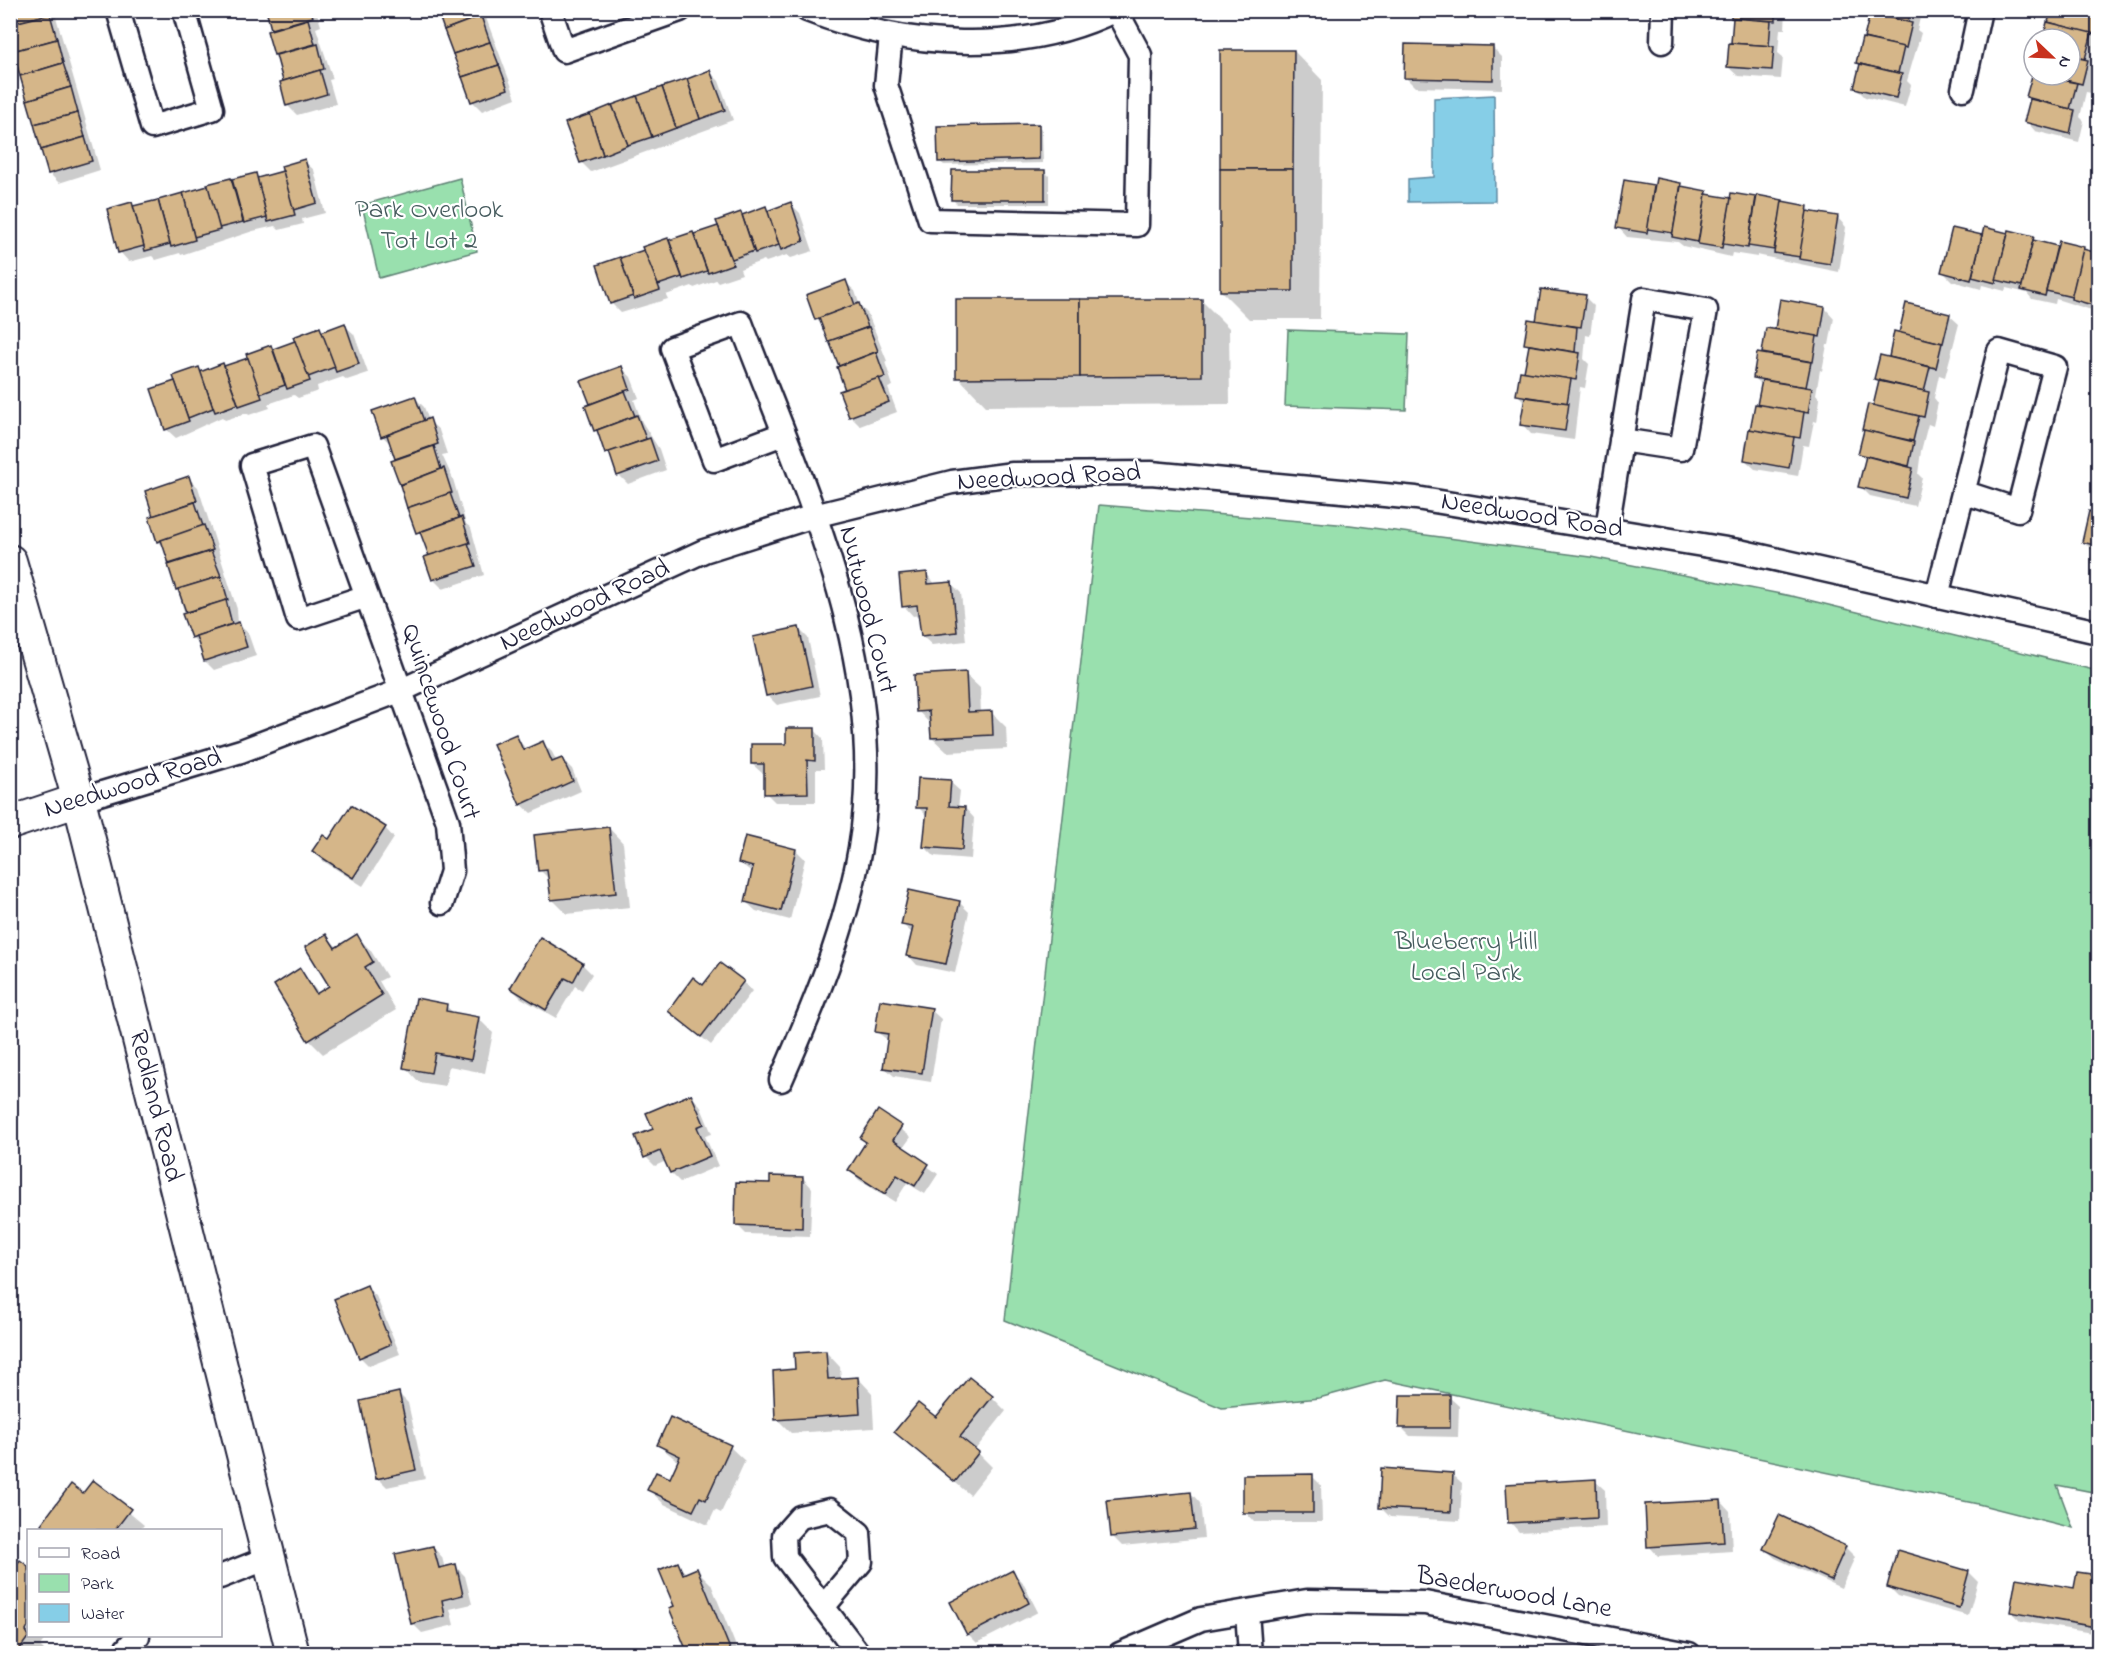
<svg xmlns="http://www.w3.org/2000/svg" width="2109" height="1664" viewBox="0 0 2109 1664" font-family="'Indie Flower',sans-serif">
<rect width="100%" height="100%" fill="#fff"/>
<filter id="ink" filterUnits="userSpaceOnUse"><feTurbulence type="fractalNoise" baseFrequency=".0167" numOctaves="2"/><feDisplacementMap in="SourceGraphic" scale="12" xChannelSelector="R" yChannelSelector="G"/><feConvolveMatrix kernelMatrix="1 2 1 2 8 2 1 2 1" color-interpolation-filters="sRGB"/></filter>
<g filter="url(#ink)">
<g fill="#99e0ae" stroke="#5e8174" stroke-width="1.5">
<polygon points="460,178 477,251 379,278 362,205"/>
<polygon points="1288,330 1409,334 1406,410 1285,406"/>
<polygon points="1099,505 1350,525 1591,557 1796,597 2098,671 2098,1493 2057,1485 2073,1528 1978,1504 1385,1380 1319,1398 1222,1408 1005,1320"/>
</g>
<polygon fill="#86cee7" stroke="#5e89a2" stroke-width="1.5" points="1494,95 1495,201 1408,202 1408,179 1434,177 1434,98"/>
<g fill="#0003">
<polygon points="10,10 54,10 100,170 59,183 49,173 10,39"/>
<polygon points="267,10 316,10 321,26 316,28 333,79 329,80 336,104 297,115 287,105 285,82 269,32 273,30"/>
<polygon points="439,10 483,10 516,98 482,111 472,101"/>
<polygon points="1734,10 1786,10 1785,29 1780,29 1778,53 1783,57 1781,79 1738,76 1728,67"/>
<polygon points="1868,10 1922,10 1917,30 1921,33 1907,81 1911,85 1905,107 1865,97 1856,88 1861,66 1857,63 1871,15"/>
<polygon points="2052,10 2098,10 2096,71 2091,93 2086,92 2080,117 2084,121 2079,142 2035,131 2026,121 2031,100 2028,97 2034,75 2070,75 2070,39 2045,39"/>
<polygon points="1493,48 1502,57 1502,89 1415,87 1406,78"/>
<polygon points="1294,51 1322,80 1320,319 1249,319 1221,291"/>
<polygon points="710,72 719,81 733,120 591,172 581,162"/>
<polygon points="1038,125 1042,130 1043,163 944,165 939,161"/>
<polygon points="304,161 314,170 325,213 302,219 303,224 279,230 275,226 253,231 181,255 180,253 156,260 152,256 129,262 120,252 132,203 135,207 255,174 260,179 285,172"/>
<polygon points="1045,171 1049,176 1049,204 957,204 953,200"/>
<polygon points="1626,182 1655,187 1680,184 1685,188 1706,192 1710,196 1732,199 1733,195 1808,208 1813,213 1837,217 1846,227 1839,272 1757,255 1757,257 1732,253 1731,257 1683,246 1678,242 1627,237 1618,227"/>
<polygon points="791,204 800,213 813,251 791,258 787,255 766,262 764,260 740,269 742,274 718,282 716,280 694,288 692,286 666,295 668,299 621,313 611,303 646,251 668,239 670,241 693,233 695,236 720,227 741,214 743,216 765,208 769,212"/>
<polygon points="1985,229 2009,235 2010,232 2058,248 2060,243 2098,254 2098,312 2056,299 2055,304 2032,299 2027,293 2006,288 2005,291 1982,285 1981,289 1952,281 1943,272 1953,230 1984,237"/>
<polygon points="845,282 855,291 860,306 868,314 887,361 885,362 893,386 888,388 897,412 860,426 850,416 840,366 824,327 816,319"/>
<polygon points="1585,297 1594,306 1590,336 1586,335 1584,359 1589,364 1585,388 1580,387 1574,440 1531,434 1522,424 1525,402 1518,395 1526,373 1530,348 1525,344 1538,322"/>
<polygon points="1201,300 1229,328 1230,404 986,406 958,377"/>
<polygon points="1781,301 1825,308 1834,318 1829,345 1827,345 1822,371 1820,370 1816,394 1820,399 1817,422 1814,421 1809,446 1803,445 1798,476 1755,469 1745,460 1762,385 1755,378 1763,355 1767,329 1777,331"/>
<polygon points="1949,315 1959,324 1945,377 1939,375 1934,398 1938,403 1933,426 1928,424 1921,451 1918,474 1922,478 1915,506 1870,496 1860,486 1866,461 1860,454 1880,383 1876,379 1890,359 1896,333 1901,335"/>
<polygon points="344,325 354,334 368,373 347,380 343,377 317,386 318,391 298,398 294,395 268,404 270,408 249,415 247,413 225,420 222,417 176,438 166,429 177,382 198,369 202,372 225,368 271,347 274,350 297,342 319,329 323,333"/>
<polygon points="622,368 631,377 639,398 634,400 642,422 659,449 666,470 628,484 619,475 601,436 595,430 592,405 583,382"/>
<polygon points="415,398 424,407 429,421 439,430 447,454 442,455 453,479 466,524 471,528 484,575 443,589 433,579 431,557 424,539 418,532 393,462 397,460 393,446 382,436"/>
<polygon points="2098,467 2098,552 2093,551 2083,541 2098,490 2093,485"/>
<polygon points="188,478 198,487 237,609 238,624 248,633 256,656 214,670 205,661 200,646 192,637 165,548 158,541 155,516"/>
<polygon points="926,573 936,585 951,583 961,593 966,641 932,645 922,636 920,615 913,616 904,606"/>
<polygon points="799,629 808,638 820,696 777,705 767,695"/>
<polygon points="965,674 980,688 981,713 992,713 1006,727 1007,749 947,752 932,738 931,725 918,711"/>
<polygon points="814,729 823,739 824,769 816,769 816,802 775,802 766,793 766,773 762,773 752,764"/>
<polygon points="515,736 527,750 543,743 552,752 557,762 562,759 572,769 581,791 531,813 521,804"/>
<polygon points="950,782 960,791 958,808 965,808 974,818 971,859 934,856 925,847 928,817 918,807"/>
<polygon points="385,828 394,838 363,886 323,861 314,851 330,841"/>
<polygon points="609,828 623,843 630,907 567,914 552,899 550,880 540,870"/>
<polygon points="796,850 805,859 790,920 756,911 746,902 753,873 740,863"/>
<polygon points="959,902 969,912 955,973 917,965 908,955 913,934 902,924"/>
<polygon points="326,936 338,948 357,936 371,951 387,977 379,981 396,1010 323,1054 309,1040 300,970 319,994 331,987"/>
<polygon points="540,939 583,965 592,974 582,990 575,986 556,1018 521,998 511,988"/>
<polygon points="743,982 752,991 711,1045 670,1011 704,987"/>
<polygon points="446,1006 455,1014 479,1019 493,1033 485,1073 449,1066 445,1086 419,1082 405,1067"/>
<polygon points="931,1010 941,1019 931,1082 894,1076 884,1067 889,1041 877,1032"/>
<polygon points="690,1095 700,1105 712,1134 705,1136 718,1166 680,1182 671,1173 666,1161 655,1166 646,1157 655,1129"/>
<polygon points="878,1112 911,1137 903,1148 938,1174 925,1194 907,1183 895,1202 859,1180 850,1170 867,1144 862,1138"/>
<polygon points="803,1178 812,1188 810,1236 746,1234 736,1224 771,1184"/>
<polygon points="366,1287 376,1296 400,1354 369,1366 360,1357"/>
<polygon points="826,1352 840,1367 841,1379 858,1378 872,1393 874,1428 791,1433 777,1419 797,1371"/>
<polygon points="399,1394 408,1403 425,1479 387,1487 378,1478"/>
<polygon points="992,1397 1006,1411 975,1450 992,1467 970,1495 896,1432"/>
<polygon points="1449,1397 1459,1406 1458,1437 1410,1436 1401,1427"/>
<polygon points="670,1419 730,1447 745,1461 721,1513 715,1510 708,1525 664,1504 649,1490 671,1480 679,1462 658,1445"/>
<polygon points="1452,1474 1462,1483 1460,1521 1390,1517 1380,1507"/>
<polygon points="1312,1476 1321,1485 1322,1522 1254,1522 1245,1512"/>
<polygon points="1595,1481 1605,1490 1606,1527 1519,1532 1510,1522"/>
<polygon points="93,1483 144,1525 140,1530 49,1530 43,1524 83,1495"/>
<polygon points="1191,1493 1200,1503 1204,1538 1122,1546 1112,1536"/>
<polygon points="1721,1501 1730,1511 1732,1551 1658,1556 1649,1546"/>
<polygon points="433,1547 442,1557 445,1569 455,1566 465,1576 472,1604 450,1609 454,1625 422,1633 412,1623"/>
<polygon points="1845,1547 1855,1557 1841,1588 1775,1558 1765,1549"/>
<polygon points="21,1562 28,1568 28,1636 47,1636 40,1646 44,1650 41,1654 10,1654"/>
<polygon points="677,1564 687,1574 697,1570 711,1584 739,1654 689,1654 676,1607"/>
<polygon points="1012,1572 1022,1581 1038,1612 977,1643 968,1634"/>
<polygon points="1969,1572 1978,1581 1968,1616 1898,1596 1888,1586"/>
<polygon points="2078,1573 2098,1577 2098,1634 2021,1621 2012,1612 2075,1589"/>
</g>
<g fill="#d5b689" stroke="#22223b" stroke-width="1.5">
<polygon points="10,10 49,10 50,14 10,24"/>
<polygon points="266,10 311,10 313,17 271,29"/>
<polygon points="437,10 479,10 481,16 444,30"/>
<polygon points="1731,10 1776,10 1776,21 1731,18"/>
<polygon points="1866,10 1910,10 1908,22"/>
<polygon points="2051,10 2098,10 2096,35 2048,22"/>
<polygon points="1870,13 1912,23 1906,48 1864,38"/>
<polygon points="50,14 57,39 13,51 10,24"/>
<polygon points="481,16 490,42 453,54 444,30"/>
<polygon points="1733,18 1771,21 1769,46 1731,43"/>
<polygon points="308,19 315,44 274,55 267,31"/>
<polygon points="2047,22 2092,33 2085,59 2070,56 2070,39 2043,39"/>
<polygon points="1862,38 1904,47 1898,73 1856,63"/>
<polygon points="57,39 63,63 20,76 13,51"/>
<polygon points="490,42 499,65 462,77 453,54"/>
<polygon points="1729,43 1774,46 1772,70 1727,67"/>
<polygon points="318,44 324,69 283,81 276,55"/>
<polygon points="1405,44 1493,46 1493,80 1404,78"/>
<polygon points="1220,50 1294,50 1293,169 1220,169"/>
<polygon points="2070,56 2088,60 2082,84 2045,75 2070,75"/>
<polygon points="63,63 71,87 27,100 20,76"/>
<polygon points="1860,64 1902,74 1896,98 1854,88"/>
<polygon points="499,65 508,89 471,102 462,77"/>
<polygon points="320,70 327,94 286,106 280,82"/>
<polygon points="710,70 725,110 700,119 687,79"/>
<polygon points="2033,72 2034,75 2077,83 2070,109 2026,97"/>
<polygon points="687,79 700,119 676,128 662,87"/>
<polygon points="71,87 78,113 34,124 27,100"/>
<polygon points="662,87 676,128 652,137 637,96"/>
<polygon points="637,96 652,137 628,145 612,105"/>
<polygon points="2030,99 2075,110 2070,134 2024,122"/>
<polygon points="612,105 628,145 603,155 590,114"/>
<polygon points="78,113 85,137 41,150 34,124"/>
<polygon points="590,114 603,155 580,163 565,123"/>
<polygon points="1039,124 1039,159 938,162 937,126"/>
<polygon points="85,137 92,161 48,174 41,150"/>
<polygon points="305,159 317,203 293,210 281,166"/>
<rect x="1220" y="169" width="73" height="122"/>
<polygon points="952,170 1045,170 1045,200 951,200"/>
<polygon points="283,171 295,215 268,222 257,178"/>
<polygon points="256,173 267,217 244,223 232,179"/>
<polygon points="231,178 243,222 219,228 207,184"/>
<polygon points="1656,178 1681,183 1673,233 1647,229"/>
<polygon points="1624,180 1654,185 1647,233 1616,228"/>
<polygon points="208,186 220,230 194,237 183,193"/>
<polygon points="1681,186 1707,191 1698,242 1672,237"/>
<polygon points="183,193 195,240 171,247 158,200"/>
<polygon points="1731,193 1756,197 1748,248 1723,244"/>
<polygon points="1706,194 1731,198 1722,248 1698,244"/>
<polygon points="1757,195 1783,200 1774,250 1748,246"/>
<polygon points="158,200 170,244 145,251 133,206"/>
<polygon points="1782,201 1808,206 1800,257 1774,253"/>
<polygon points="132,202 144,246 118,253 107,209"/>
<polygon points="791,202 804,241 781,250 767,211"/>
<polygon points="766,206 779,245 755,253 742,215"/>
<polygon points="1807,211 1838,216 1830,264 1799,259"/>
<polygon points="741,212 754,251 732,259 716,221"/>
<polygon points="718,226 733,264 708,273 694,234"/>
<polygon points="1984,227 2008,233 1996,283 1972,277"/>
<polygon points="1952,228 1982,235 1971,280 1941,272"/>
<polygon points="2009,230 2034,236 2022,286 1996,280"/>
<polygon points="693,232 707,271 683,279 669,240"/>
<polygon points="668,238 682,277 658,285 642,247"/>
<polygon points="2033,240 2057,246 2045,296 2021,290"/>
<polygon points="2059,241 2084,247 2072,297 2046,291"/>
<polygon points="2083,249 2098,253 2096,306 2071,299"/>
<polygon points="644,250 660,290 634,299 620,258"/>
<polygon points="620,257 633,296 610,304 597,265"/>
<polygon points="846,280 855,305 815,320 806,295"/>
<polygon points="1541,289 1586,295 1581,327 1536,321"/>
<polygon points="956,299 1080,299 1080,377 956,378"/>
<polygon points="1080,299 1202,299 1202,376 1080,377"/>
<polygon points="1780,299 1825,307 1820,337 1775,329"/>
<polygon points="859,303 868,327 828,342 819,318"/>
<polygon points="1906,303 1950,314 1943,343 1899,333"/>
<polygon points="1528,319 1577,327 1575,352 1524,344"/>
<polygon points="345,323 359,364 336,372 321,332"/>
<polygon points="320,327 335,367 308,377 293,337"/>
<polygon points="869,327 878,351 839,366 829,341"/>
<polygon points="1766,328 1817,336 1813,362 1762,353"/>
<polygon points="1894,331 1942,343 1936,368 1889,357"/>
<polygon points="295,341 310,381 287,389 273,349"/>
<polygon points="271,345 285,385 260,394 246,354"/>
<polygon points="1529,345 1580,353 1576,380 1524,372"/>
<polygon points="876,352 885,377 845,390 837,367"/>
<polygon points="1757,353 1811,362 1806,387 1753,378"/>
<polygon points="1880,355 1930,367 1924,391 1874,379"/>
<polygon points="248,358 262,398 239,406 224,366"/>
<polygon points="223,363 238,404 215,412 200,372"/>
<polygon points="622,366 630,389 590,404 581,381"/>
<polygon points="199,367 213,408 188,418 173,376"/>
<polygon points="1520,371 1571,379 1567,403 1516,395"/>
<polygon points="879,378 889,402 849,417 839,391"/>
<polygon points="1762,380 1812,388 1808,413 1757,405"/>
<polygon points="175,381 189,421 165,430 151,389"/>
<polygon points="1879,381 1929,392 1924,417 1873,406"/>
<polygon points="625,391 635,416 594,431 585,406"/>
<polygon points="415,396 424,421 381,437 372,411"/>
<polygon points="1525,397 1569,403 1565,431 1520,425"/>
<polygon points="1755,404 1804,412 1800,438 1750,430"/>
<polygon points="1868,404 1919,416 1913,441 1862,430"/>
<polygon points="637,415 646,439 605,454 597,430"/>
<polygon points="430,418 438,444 395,459 387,435"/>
<polygon points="1749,429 1794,437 1789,468 1744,460"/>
<polygon points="1864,430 1914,442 1909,466 1858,454"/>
<polygon points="650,438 658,461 617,476 609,452"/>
<polygon points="434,446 441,469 400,485 391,461"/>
<polygon points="1866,456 1913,468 1906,498 1858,487"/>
<polygon points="2098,460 2098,487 2092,486"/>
<polygon points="444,468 452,493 407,508 400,485"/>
<polygon points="189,476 197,501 153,516 145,491"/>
<polygon points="2097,487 2098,487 2098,514 2091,512"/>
<polygon points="450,493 459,518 416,533 407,508"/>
<polygon points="195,502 203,526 157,542 149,517"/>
<polygon points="2089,511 2098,514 2098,546 2082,542"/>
<polygon points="462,517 470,543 429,556 420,532"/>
<polygon points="204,525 213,550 169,564 161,540"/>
<polygon points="468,543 476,566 432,580 424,557"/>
<polygon points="211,551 221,576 176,590 168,565"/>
<polygon points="927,572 928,584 952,582 957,632 921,636 917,605 902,607 899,575"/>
<polygon points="221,576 228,600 186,612 178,589"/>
<polygon points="226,600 232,624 191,638 182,614"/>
<polygon points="239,622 247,647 204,661 196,636"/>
<polygon points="799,627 812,686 766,696 753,637"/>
<polygon points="966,672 968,712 992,711 993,735 931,738 929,711 916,712 914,675"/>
<polygon points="786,728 815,728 815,761 807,760 808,793 764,794 764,764 751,764 751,744 786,744"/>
<polygon points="516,734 523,750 543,741 552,762 562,758 573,781 520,805 493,744"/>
<polygon points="918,778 951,780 949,806 965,807 962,850 923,847 927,808 916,808"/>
<polygon points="351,805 386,827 353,878 312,851 323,835 329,839"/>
<polygon points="609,827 616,893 551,900 547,870 538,871 534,835"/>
<polygon points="745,836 796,849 781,911 745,902 753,867 738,863"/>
<polygon points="909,890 960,901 946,964 906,956 913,927 901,925"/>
<polygon points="326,934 335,948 357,934 373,962 365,967 382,995 308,1041 274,985 300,968 316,994 329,986 305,947"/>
<polygon points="540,937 583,963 573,982 565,978 546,1010 510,988"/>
<polygon points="720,963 744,981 701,1037 668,1011 693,977 703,985"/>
<polygon points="416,998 447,1004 446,1011 479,1017 471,1060 435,1053 431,1073 403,1068"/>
<polygon points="880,1000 932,1008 922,1073 883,1068 888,1034 875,1032"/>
<polygon points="691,1094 704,1124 697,1127 710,1156 670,1173 660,1151 644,1158 635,1136 653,1129 646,1113"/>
<polygon points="878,1110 902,1126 893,1140 929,1164 915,1186 897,1175 885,1194 848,1170 866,1142 860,1138"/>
<polygon points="770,1176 803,1177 802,1228 735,1225 736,1182 770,1183"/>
<polygon points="367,1285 391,1344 359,1358 334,1299"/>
<polygon points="826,1351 828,1379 858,1377 860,1414 775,1420 773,1371 795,1369 794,1353"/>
<polygon points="969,1377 993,1396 960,1437 979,1452 955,1482 894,1432 918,1403 936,1417"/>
<polygon points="399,1392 416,1470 376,1479 360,1401"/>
<polygon points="1400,1395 1450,1395 1450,1428 1399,1428"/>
<polygon points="670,1417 731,1445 706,1500 700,1497 693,1511 647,1490 656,1472 670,1478 680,1456 657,1445"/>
<polygon points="1381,1468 1453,1473 1451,1512 1379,1508"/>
<polygon points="1313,1474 1313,1513 1243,1513 1243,1475"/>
<polygon points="1596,1479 1597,1518 1508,1523 1506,1484"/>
<polygon points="93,1480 131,1509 115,1530 49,1530 41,1524 71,1484 83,1493"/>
<polygon points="1191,1492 1195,1529 1111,1537 1107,1500"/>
<polygon points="1721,1500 1724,1542 1647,1547 1645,1504"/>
<polygon points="1779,1515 1846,1546 1831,1580 1763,1549"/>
<polygon points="433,1546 439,1568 456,1564 463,1595 442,1600 445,1616 411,1624 395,1554"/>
<polygon points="1897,1550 1969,1571 1959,1608 1887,1587"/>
<polygon points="20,1560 28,1566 28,1627 26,1631 29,1636 16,1654 10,1654 10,1573"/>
<polygon points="678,1562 683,1574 697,1568 732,1654 688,1654 669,1608 674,1606 659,1570"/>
<polygon points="1013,1570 1029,1603 967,1635 950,1602"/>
<polygon points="2077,1572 2098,1575 2096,1627 2010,1612 2016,1578 2074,1588"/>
</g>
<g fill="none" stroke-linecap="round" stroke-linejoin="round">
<defs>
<g id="street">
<polyline points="118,10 152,127 212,109 184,10"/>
<polyline points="550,10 564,51 680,10"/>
<path d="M807,10C903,48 1021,57 1116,10"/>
<polyline points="891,36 886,85 930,220 1137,225 1140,55 1116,10"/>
<polyline points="1662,42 1663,10"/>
<polyline points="1963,89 1980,10"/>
<path d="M1607,528C1619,451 1632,375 1644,299L1706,310L1681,449L1621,440"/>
<polyline points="367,596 298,619 252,465 313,446 448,822 452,871 442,903"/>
<polyline points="1937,596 1999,351 2055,367 2018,510 1963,492"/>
<polyline points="79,800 241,751 402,690 704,551 814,516 952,482 1013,474 1151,473 1416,498 1739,551 2098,632"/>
<path d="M781,1080C814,1005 846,930 860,848C891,666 804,489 741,323L672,348L714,460L783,434"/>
<polyline points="220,1577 268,1558"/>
<polyline points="824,1606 861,1562 859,1533 830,1510 800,1517 784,1535 785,1557 859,1654"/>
<polyline points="1247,1612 1250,1654"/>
<polyline points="122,1654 138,1636"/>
<polyline points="1120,1654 1201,1619 1307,1601 1425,1603 1689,1654"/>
</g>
<g id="secondary">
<polyline points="10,561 79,800 293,1654"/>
<polyline points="10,823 79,800"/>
</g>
</defs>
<use href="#street" stroke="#22223b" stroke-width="27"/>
<use href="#secondary" stroke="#22223b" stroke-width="36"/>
<use href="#street" stroke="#fff" stroke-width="22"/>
<use href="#secondary" stroke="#fff" stroke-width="32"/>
</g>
</g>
<g text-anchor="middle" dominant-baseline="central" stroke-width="4.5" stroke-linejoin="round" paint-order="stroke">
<g font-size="27" fill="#465b5e" stroke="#fff">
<text x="429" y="210">Park Overlook<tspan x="429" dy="31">Tot Lot 2</tspan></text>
<text x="1466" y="942">Blueberry Hill<tspan x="1466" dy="31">Local Park</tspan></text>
</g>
<g font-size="27" fill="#22223b" stroke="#fff">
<text transform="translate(1049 478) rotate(-3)">Needwood Road</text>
<text transform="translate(1532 516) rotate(9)">Needwood Road</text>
<text transform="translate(585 606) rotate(-25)">Needwood Road</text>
<text transform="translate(867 610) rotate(76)">Nutwood Court</text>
<text transform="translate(440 722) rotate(72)">Quincewood Court</text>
<text transform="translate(133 784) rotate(-17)">Needwood Road</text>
<text transform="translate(155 1106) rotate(76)">Redland Road</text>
<text transform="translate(1514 1593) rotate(10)">Baederwood Lane</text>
</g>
</g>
<rect width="2109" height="1664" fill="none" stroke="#fff" stroke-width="36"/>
<rect x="18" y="18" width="2073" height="1628" fill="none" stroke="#22223b" stroke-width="2" filter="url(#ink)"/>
<rect x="27" y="1529" width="195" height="108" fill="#ffffff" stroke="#a7a7b1" stroke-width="1.5"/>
<rect x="39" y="1548" width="30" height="9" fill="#ffffff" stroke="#a7a7b1" stroke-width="1.5"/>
<text x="81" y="1559" font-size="18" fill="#22223b">Road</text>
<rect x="39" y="1574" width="30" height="18" fill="#99e0ae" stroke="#a7a7b1" stroke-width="1.5"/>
<text x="81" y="1589" font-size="18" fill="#22223b">Park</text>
<rect x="39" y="1604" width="30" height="18" fill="#86cee7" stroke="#a7a7b1" stroke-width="1.5"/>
<text x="81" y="1619" font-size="18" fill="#22223b">Water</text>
<g transform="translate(2052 57) rotate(113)"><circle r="28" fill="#ffffff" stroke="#a7a7b1" stroke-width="1.5"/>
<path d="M0-4.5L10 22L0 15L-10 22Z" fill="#c8321e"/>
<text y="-9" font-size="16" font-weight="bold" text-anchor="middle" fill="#22223b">N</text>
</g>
</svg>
